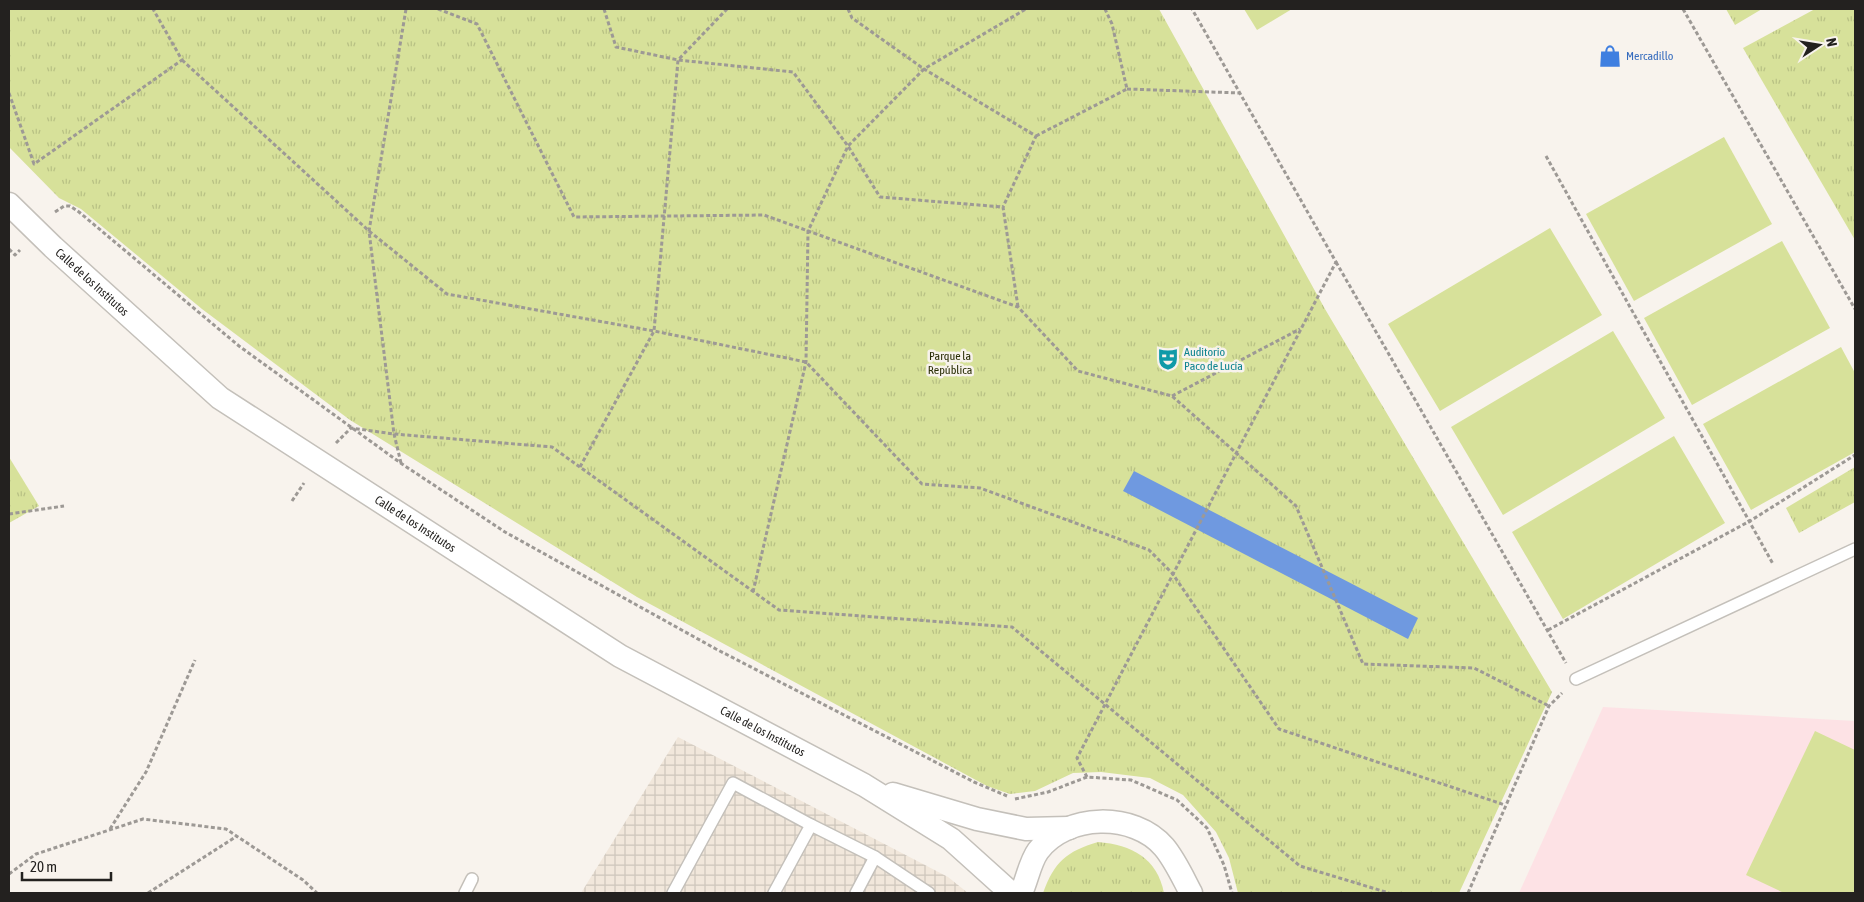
<svg xmlns="http://www.w3.org/2000/svg" width="1864" height="902" viewBox="0 0 1864 902" font-family="'Asap Condensed',sans-serif">
<defs>
<pattern id="industrial-grid" width="8" height="8" patternUnits="userSpaceOnUse" patternTransform="scale(1.25)"><rect width="8" height="8" fill="#f1e7db"/><path d="M0 4h8M4 0v8" fill="none" stroke="#cec6bc"/></pattern>
<pattern id="grass-tufts" width="24" height="20" patternUnits="userSpaceOnUse" patternTransform="scale(1.25)"><rect width="24" height="20" fill="#d7e19a"/><path d="M3 7l-1-3M5 7V3M7 7l1-3M15 17l-1-3M17 17v-4M19 17l1-3" fill="none" stroke="#b8c184"/></pattern>
</defs>
<rect width="100%" height="100%" fill="#f8f3ed"/>
<polygon fill="url(#industrial-grid)" points="678,737 923,864 948,877 968,893 581,893"/>
<polygon fill="#fde2e5" points="1603,707 1855,721 1855,893 1519,893"/>
<g fill="url(#grass-tufts)">
<polygon points="9,9 1159,9 1325,309 1552,692 1459,893 1238,893 1229,858 1216,832 1183,795 1150,778 1101,772 1073,773 1035,791 1010,794 987,786 637,597 350,420 202,309 81,209 59,198 9,147"/>
<polygon points="1726,9 1762,9 1735,25"/>
<polygon points="1815,9 1855,9 1855,240 1743,48"/>
<polygon points="9,457 39,506 9,523"/>
<polygon points="1855,467 1855,502 1799,533 1786,508"/>
<path d="M1098,842C1132,845 1157,858 1164,893H1043C1054,862 1067,851 1098,842Z"/>
</g>
<g fill="#d7e19a">
<polygon points="1244,9 1292,9 1257,30"/>
<polygon points="1724,137 1772,224 1634,301 1586,214"/>
<polygon points="1550,228 1602,315 1440,411 1388,324"/>
<polygon points="1782,241 1830,328 1692,405 1644,318"/>
<polygon points="1613,331 1665,418 1503,515 1451,427"/>
<polygon points="1841,347 1855,373 1855,452 1751,510 1703,424"/>
<polygon points="1674,436 1725,523 1563,619 1512,532"/>
<polygon points="1815,731 1855,750 1855,893 1784,893 1746,875"/>
</g>
<polygon fill="#6f99e0" points="1134,471 1418,618 1408,639 1123,491"/>
<g fill="none" stroke-linecap="round" stroke-linejoin="round">
<defs>
<g id="service">
<polyline points="1576,679 1855,549"/>
<polyline points="811,825 875,857"/>
<polyline points="465,893 472,879"/>
<polyline points="673,893 733,783 811,825 774,893"/>
<polyline points="856,893 875,857 929,893"/>
</g>
<g id="minor">
<path id="s1" d="M9,204L53,247L220,398L620,656L864,785L951,839L1011,893"/>
<polyline points="893,794 977,819 1026,829 1069,828"/>
<path d="M1021,893C1027,880 1030,862 1038,851C1066,813 1134,812 1164,847C1175,860 1183,878 1191,893"/>
</g>
</defs>
<use href="#service" stroke="#c4c0ba" stroke-width="14"/>
<use href="#minor" stroke="#c4c0ba" stroke-width="25"/>
<g stroke="#9d9995" stroke-width="3" stroke-dasharray="4 2.5" stroke-linecap="butt">
<polyline points="438,9 477,24 574,217 764,215 1018,307 1078,371 1172,396 1296,506 1363,664 1474,668 1549,706"/>
<polyline points="604,9 616,47 678,60 793,72 848,146 880,197 1003,207 1018,307"/>
<polyline points="848,9 852,18 924,69 1036,136 1003,207"/>
<polyline points="1683,9 1855,309"/>
<polyline points="182,60 369,231 447,294 654,331 806,362 922,484 980,488 1149,550 1172,573 1279,729 1505,805"/>
<polyline points="1127,89 1240,93"/>
<polyline points="9,93 34,164 182,60 153,9"/>
<polyline points="1036,136 1127,89 1112,24 1105,9"/>
<polyline points="1546,156 1773,564"/>
<polyline points="55,212 64,206 70,206 79,212 239,346 402,464 505,532 716,649 974,782 1007,796"/>
<polyline points="9,249 15,255 20,250"/>
<polyline points="1336,262 1566,663"/>
<polyline points="1172,396 1300,329"/>
<polyline points="336,443 351,428 394,434 552,447 779,610 1012,627 1300,866 1389,893"/>
<polyline points="401,463 394,434 369,231 406,9"/>
<polyline points="580,467 654,331 678,60 727,9"/>
<polyline points="292,501 304,483"/>
<polyline points="9,514 64,506"/>
<polyline points="753,592 806,362 808,231 848,146 924,69 1026,9"/>
<polyline points="1548,630 1750,521 1855,455"/>
<polyline points="1087,777 1077,758 1336,262 1192,9"/>
<polyline points="1015,799 1048,792 1087,777 1131,780 1177,800 1207,828 1224,865 1232,893"/>
<polyline points="110,829 146,772 195,660"/>
<polyline points="9,874 36,854 143,819 226,829 303,880 317,893"/>
<polyline points="148,893 237,836"/>
<polyline points="1468,893 1549,706 1562,693"/>
</g>
<use href="#service" stroke="#fff" stroke-width="11"/>
<use href="#minor" stroke="#fff" stroke-width="22"/>
</g>
<defs>
<symbol id="shop-bare" viewBox="-9 -9 18 18"><path d="M-5-2.5h2.3a2.7 3.5 0 0 1 5.4 0H5L5.5 6h-11ZM-1.5-2.5h3a1.5 2.3 0 0 0-3 0Z" fill="#3f7fe0" stroke="#f8f3ed" stroke-width="2.5" paint-order="stroke"/></symbol>
<symbol id="theatre-bare" viewBox="-9 -9 18 18"><path d="M-5-5.5Q0-4 5-5.5V0Q5 5 0 6Q-5 5-5 0ZM-3.3-2.5H-1v1.5H-3.3ZM1-2.5H3.3v1.5H1ZM-2.8 1Q0 5.5 2.8 1Z" fill="#0f9aa8" stroke="#f8f3ed" stroke-width="2.5" paint-order="stroke"/></symbol>
</defs>
<g fill-rule="evenodd">
<use href="#shop-bare" x="1594" y="40" width="32" height="32"/>
<use href="#theatre-bare" x="1152" y="343" width="32" height="32"/>
</g>
<g text-anchor="middle" dominant-baseline="central" stroke-width="5" stroke-linejoin="round" paint-order="stroke">
<g font-size="12" fill="#366cbe" stroke="#f8f3ed" text-anchor="start">
<text x="1626" y="56">Mercadillo</text>
</g>
<g font-size="12" fill="#23211f" stroke="#f8f3ed">
<text stroke="none"><textPath href="#s1" startOffset="114">Calle de los Institutos</textPath></text>
<text stroke="none"><textPath href="#s1" startOffset="519">Calle de los Institutos</textPath></text>
<text stroke="none"><textPath href="#s1" startOffset="924">Calle de los Institutos</textPath></text>
</g>
<g font-size="12" fill="#0d838f" stroke="#f8f3ed" text-anchor="start">
<text x="1184" y="352">Auditorio<tspan x="1184" dy="14">Paco de Lucía</tspan></text>
</g>
<g font-size="12" fill="#2a2e06" stroke="#f8f3ed">
<text x="950" y="356">Parque la<tspan x="950" dy="14">República</tspan></text>
</g>
</g>
<rect width="1864" height="902" fill="none" stroke="#23211f" stroke-width="20"/>
<g transform="translate(1819 45) rotate(78)" stroke="#f8f3ed" stroke-width="4" paint-order="stroke">
<path d="M0-4L9 19L0 12L-9 19Z" fill="#23211f"/>
<text y="-8" font-size="14" font-weight="bold" text-anchor="middle" fill="#23211f">N</text>
</g>
<path d="M22 872v8h89v-8" fill="none" stroke="#23211f" stroke-width="2.5"/>
<text x="30" y="872" font-size="15" fill="#23211f" stroke="#f8f3ed" stroke-width="4" paint-order="stroke">20 m</text>
</svg>
